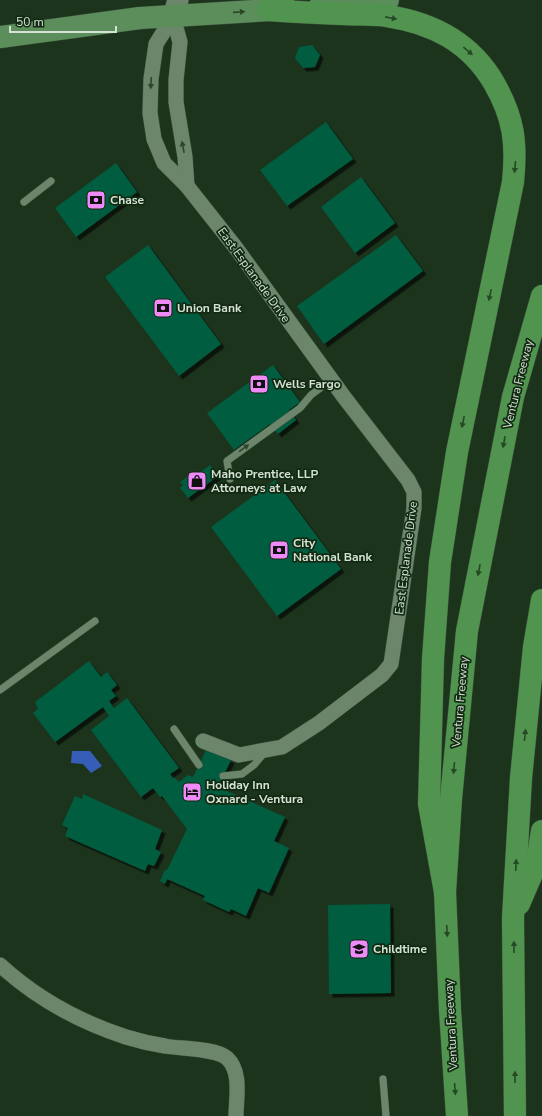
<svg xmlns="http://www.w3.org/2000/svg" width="542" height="1116" viewBox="0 0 542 1116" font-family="'Nunito Sans',sans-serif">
<defs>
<filter id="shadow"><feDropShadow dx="3.5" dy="3.5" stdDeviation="0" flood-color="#0009"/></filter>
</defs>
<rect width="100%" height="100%" fill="#1c331c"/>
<polygon fill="#365eb9" points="72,751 90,751 102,766 91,773 83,764 71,763"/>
<g fill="#005d40" filter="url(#shadow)">
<polygon points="312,45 320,55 315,67 303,68 295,58 299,47"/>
<polygon points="326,122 353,159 287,206 260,170"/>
<polygon points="116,163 137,192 76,237 55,208"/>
<polygon points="361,177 395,223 355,253 321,207"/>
<polygon points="396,235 423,271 324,344 297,306"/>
<polygon points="148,245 221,344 179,376 105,277"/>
<polygon points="273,365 300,402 289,410 296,420 278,434 270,424 234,450 207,413"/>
<polygon points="210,465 218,476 188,498 180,488 183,485 180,482 188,476 191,479"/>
<polygon points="275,480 341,569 277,616 211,527"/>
<polygon points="89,661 101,677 107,672 117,685 111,690 116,696 109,701 114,708 127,698 179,768 170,774 173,778 175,778 179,782 188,775 193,777 206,750 231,760 218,787 285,817 274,841 289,848 269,893 258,888 246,916 231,909 229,912 203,900 205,896 167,879 165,884 160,881 165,870 167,870 187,829 162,796 160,797 153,788 141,797 91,730 109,716 103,707 55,742 33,713 38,709 35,702"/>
<polygon points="83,794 162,830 155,849 161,852 154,866 148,864 145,871 65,836 68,828 62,825 75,796 82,799"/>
<polygon points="390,904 391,993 329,994 328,905"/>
</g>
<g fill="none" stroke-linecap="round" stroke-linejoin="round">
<defs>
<g id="lane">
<polyline points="24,202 51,181"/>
<polyline points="230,479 227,461 300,408 311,395 331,380"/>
<polyline points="0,690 95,621"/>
<polyline points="174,729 199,765"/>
<polyline points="223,776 242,774 254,765 265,752"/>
<polyline points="383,1079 386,1116"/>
</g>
<g id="street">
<polyline points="173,17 156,44 151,79 150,113 154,139 164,163 187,186 236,248 344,397 408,480 414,492 414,508 391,664 382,675 319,723 282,747 239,755 203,741"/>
<polyline points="173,17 180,42 176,80 176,102 185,157 187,186"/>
<path d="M0,965C36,998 80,1022 126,1037C139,1041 152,1044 165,1046C181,1049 215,1048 227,1058C242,1072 236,1098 236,1116"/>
</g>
<polyline id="secondary" points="173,17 178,0"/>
<g id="primary">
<polyline points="320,6 388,0"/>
<polyline points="0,37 140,18 287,9"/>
</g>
<g id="highway">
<path d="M268,10C293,12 319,13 344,14C358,15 373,14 387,16C433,23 470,42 494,83C514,118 517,143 513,182L457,452L440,562L433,659L429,804L445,892"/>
<polyline points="519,904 537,862 542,831"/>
<polyline points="457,1116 450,1010 445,892 451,799 467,631 513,397 542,296"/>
<polyline points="515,1116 513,918 521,778 534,647 542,600"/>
</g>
</defs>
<use href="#lane" stroke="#3b4f3b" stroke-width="8"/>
<use href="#street" stroke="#3b4f3b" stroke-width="16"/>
<use href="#secondary" stroke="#3b4f3b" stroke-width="22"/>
<use href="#primary" stroke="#3b4f3b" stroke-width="23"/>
<use href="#highway" stroke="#3b4f3b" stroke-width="23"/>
<use href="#lane" stroke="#6c866b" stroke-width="7"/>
<use href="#street" stroke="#6c866b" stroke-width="15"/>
<use href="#secondary" stroke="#6c866b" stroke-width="21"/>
<use href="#primary" stroke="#5b8e5b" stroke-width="22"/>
<use href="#highway" stroke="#509450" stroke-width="22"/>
</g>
<defs><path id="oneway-solid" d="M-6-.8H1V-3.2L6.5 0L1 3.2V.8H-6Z"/></defs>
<use fill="#284728" href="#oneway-solid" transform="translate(239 12) rotate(-4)"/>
<g fill="#254925">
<use href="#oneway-solid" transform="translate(391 18) rotate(11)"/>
<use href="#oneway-solid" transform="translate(468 51) rotate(40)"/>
<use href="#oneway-solid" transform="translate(515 167) rotate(95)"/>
<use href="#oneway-solid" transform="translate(490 295) rotate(102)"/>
<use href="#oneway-solid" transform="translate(463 422) rotate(102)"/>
<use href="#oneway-solid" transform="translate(504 442) rotate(101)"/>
<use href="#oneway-solid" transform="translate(479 570) rotate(101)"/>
<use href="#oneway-solid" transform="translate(525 735) rotate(-84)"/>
<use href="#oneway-solid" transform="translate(454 768) rotate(95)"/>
<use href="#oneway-solid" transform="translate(516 865) rotate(-87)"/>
<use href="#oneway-solid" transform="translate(447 931) rotate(88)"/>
<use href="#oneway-solid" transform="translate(514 947) rotate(-90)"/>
<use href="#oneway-solid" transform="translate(515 1077) rotate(-90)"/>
<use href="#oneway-solid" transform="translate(455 1089) rotate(86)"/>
</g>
<g fill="#2d452d">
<use href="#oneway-solid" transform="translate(151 83) rotate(93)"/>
<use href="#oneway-solid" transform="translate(183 147) rotate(-101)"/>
<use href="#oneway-solid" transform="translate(244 448) rotate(-36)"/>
</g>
<defs>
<symbol id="bank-square" viewBox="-11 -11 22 22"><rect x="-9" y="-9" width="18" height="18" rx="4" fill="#ee8bf8" stroke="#122912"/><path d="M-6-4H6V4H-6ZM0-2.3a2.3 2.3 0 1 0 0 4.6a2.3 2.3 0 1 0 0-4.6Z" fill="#111"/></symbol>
<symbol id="shop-square" viewBox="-11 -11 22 22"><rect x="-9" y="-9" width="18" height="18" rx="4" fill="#ee8bf8" stroke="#122912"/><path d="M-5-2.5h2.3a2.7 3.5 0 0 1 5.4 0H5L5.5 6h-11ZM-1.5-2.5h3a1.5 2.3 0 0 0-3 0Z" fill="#111"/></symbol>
<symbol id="hotel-square" viewBox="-11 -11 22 22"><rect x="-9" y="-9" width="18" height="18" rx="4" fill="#ee8bf8" stroke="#122912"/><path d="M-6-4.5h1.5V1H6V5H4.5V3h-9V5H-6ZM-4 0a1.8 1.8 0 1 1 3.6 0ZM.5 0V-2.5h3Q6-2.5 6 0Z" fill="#111"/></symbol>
<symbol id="school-square" viewBox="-11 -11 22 22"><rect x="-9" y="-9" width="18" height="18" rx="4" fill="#ee8bf8" stroke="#122912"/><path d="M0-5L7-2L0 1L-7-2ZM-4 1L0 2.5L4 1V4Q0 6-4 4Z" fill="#111"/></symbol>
</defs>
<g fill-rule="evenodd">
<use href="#bank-square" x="85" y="189" width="22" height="22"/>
<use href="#bank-square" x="152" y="297" width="22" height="22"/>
<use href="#bank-square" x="248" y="373" width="22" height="22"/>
<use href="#shop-square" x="186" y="470" width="22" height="22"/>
<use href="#bank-square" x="268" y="539" width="22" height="22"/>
<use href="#hotel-square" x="181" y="781" width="22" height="22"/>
<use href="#school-square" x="348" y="938" width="22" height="22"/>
</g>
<g text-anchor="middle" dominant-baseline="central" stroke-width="3.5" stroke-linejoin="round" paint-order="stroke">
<g font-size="12" font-weight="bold" fill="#d3e2d3" stroke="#122912" text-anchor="start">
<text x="110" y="200">Chase</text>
<text x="177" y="308">Union Bank</text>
<text x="273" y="384">Wells Fargo</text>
<text x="211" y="474">Maho Prentice, LLP<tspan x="211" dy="14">Attorneys at Law</tspan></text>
<text x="293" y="543">City<tspan x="293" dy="14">National Bank</tspan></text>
<text x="206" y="785">Holiday Inn<tspan x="206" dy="14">Oxnard - Ventura</tspan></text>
<text x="373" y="949">Childtime</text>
</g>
<g font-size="12" fill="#d3e2d3" stroke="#122912">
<text transform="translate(254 275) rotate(54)">East Esplanade Drive</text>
<text transform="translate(518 384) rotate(-76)">Ventura Freeway</text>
<text transform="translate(406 558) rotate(-83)">East Esplanade Drive</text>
<text transform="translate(460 702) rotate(-85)">Ventura Freeway</text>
<text transform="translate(451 1025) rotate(-93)">Ventura Freeway</text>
</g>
</g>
<path d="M10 26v6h106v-6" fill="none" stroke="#d3e2d3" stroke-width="2"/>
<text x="16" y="26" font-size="12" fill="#d3e2d3" stroke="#122912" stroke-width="3" paint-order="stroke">50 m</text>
</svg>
